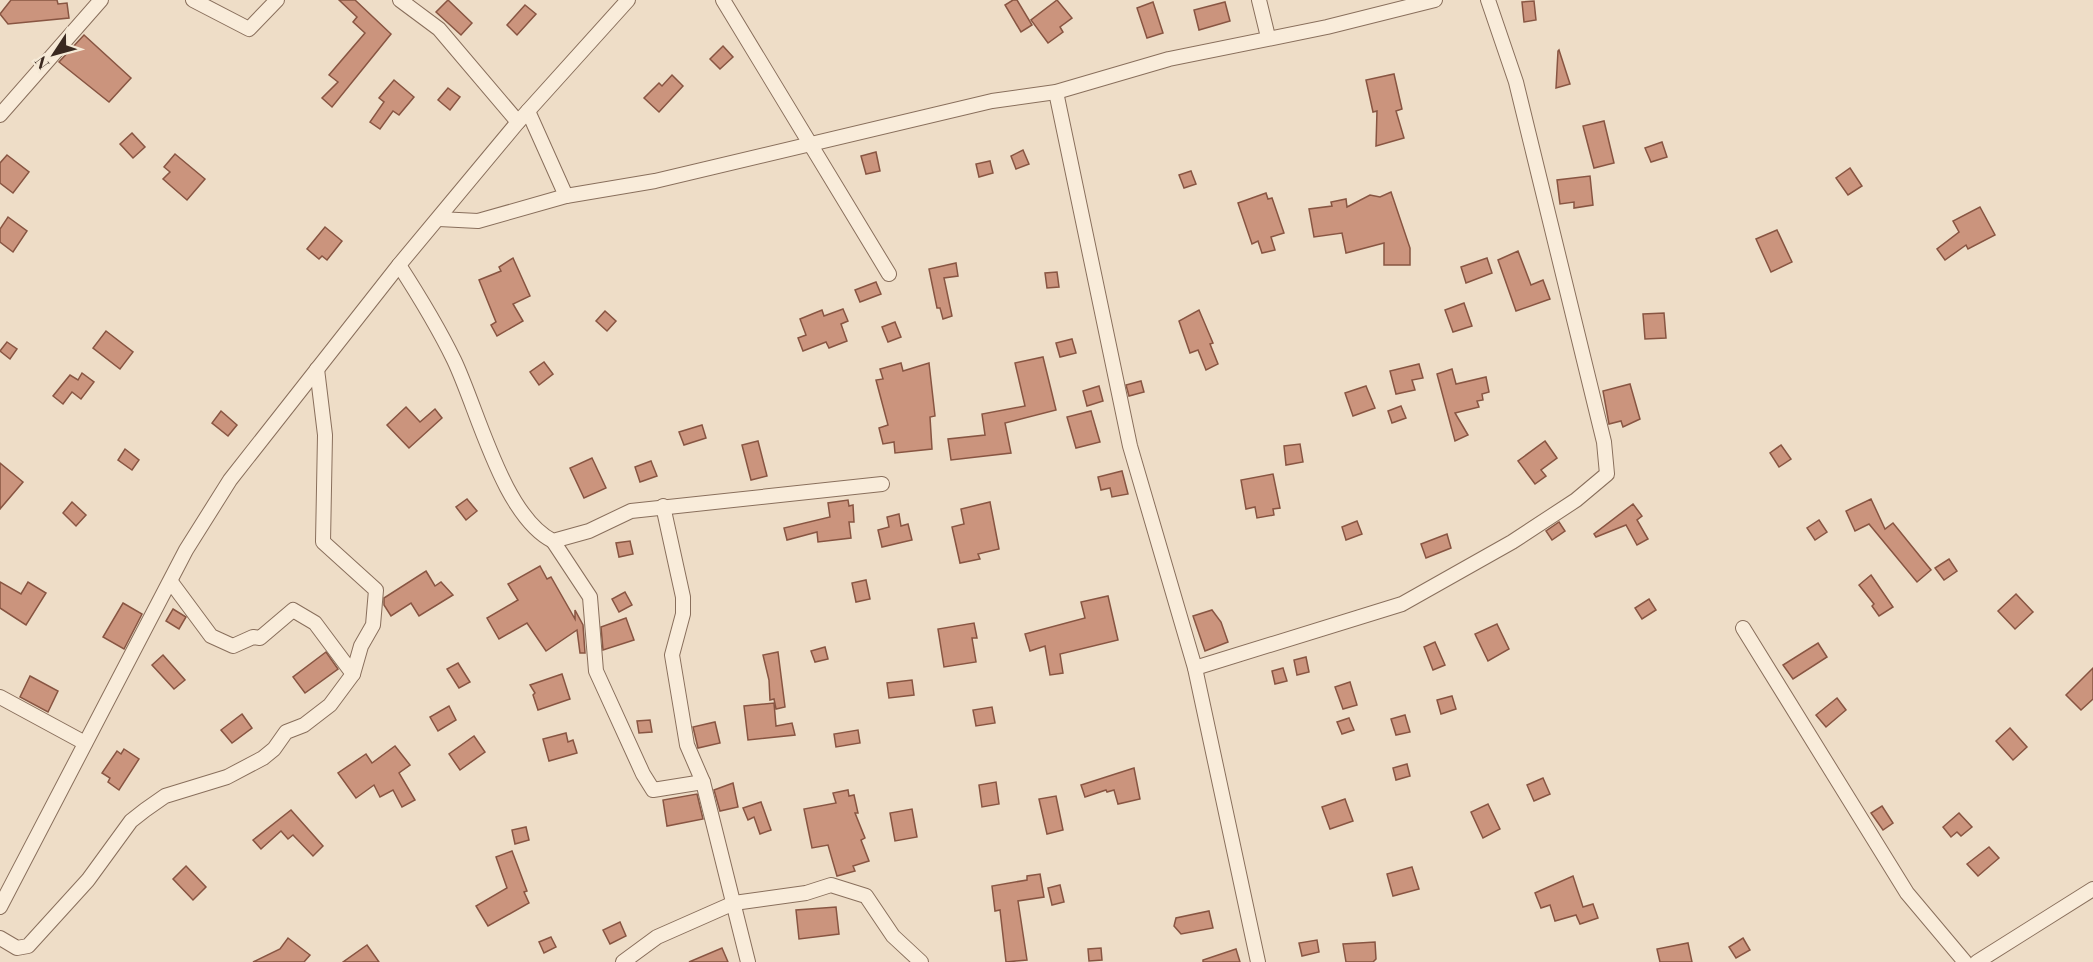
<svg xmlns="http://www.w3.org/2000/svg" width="2093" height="962" viewBox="0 0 2093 962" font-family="'Playfair Display',serif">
<rect width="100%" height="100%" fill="#eeddc7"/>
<g fill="#cb947d" stroke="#885542" stroke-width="1.5">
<polygon points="11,0 57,0 58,4 67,3 69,18 8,24 0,14"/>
<polygon points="339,0 355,0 391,34 332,107 322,98 338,82 329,75 365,33 353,22 357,17"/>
<polygon points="448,0 472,23 461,35 436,12"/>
<polygon points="1013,0 1017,0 1032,25 1021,32 1005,5"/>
<polygon points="1057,0 1072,18 1060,27 1063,32 1048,43 1031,20"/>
<polygon points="1534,1 1536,20 1524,22 1522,2"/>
<polygon points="1153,2 1163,33 1147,38 1137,8"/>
<polygon points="1225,2 1230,21 1199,30 1194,10"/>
<polygon points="525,5 536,14 517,35 507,25"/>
<polygon points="84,35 131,78 109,102 59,62"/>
<polygon points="723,46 733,57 720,69 710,59"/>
<polygon points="1559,50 1570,84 1556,88 1558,51"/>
<polygon points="1394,74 1402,109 1396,111 1404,138 1376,146 1377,111 1373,112 1366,80"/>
<polygon points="672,75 683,86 659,112 644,98 659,83 662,86"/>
<polygon points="394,80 414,97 399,115 393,111 380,129 370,122 384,102 379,98"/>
<polygon points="448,88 460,97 450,110 438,100"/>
<polygon points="1604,121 1614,163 1594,168 1583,126"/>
<polygon points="132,133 145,147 133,158 120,144"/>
<polygon points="1662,142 1667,157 1651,162 1645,148"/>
<polygon points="1023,150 1029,164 1016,169 1011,156"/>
<polygon points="876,152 880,171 866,174 861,156"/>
<polygon points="175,154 205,179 187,200 163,179 170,172 164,167"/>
<polygon points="7,155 29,172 13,193 0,183 0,163"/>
<polygon points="990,161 993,173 979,177 976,164"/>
<polygon points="1850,168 1862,186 1848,195 1836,178"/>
<polygon points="1191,171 1196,184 1184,188 1179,175"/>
<polygon points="1590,176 1593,205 1574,208 1574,202 1560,204 1557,180"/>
<polygon points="1391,192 1410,248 1410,265 1384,265 1384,243 1346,253 1342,233 1314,237 1309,209 1332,206 1331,202 1346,199 1347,207 1370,195 1380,197"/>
<polygon points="1266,193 1268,199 1272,198 1284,233 1271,237 1275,250 1262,253 1258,241 1252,244 1238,203"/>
<polygon points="1980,207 1995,235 1968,249 1966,245 1945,260 1937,249 1959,232 1953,221"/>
<polygon points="8,217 27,231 13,252 0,242 0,229"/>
<polygon points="325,227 342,241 327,260 322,256 319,259 307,249"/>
<polygon points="1777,230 1792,262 1771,272 1756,239"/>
<polygon points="1518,251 1531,285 1543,280 1550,299 1516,311 1498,260"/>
<polygon points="513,258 530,296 513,304 523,321 497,336 491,325 496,322 479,280 501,271 499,267"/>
<polygon points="1487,258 1492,273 1466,283 1461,267"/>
<polygon points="956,263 958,276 944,278 952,316 943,319 940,308 937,308 929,269"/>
<polygon points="1057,272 1059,287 1047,288 1045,273"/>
<polygon points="876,282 881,294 860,302 855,290"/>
<polygon points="1464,303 1472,326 1453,332 1445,310"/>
<polygon points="843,309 848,321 841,324 847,341 829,348 826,342 803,351 798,338 806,335 800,319 822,310 824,316"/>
<polygon points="1199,310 1213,343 1210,344 1218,364 1206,370 1198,350 1190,353 1179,321"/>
<polygon points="605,311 616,321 607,331 596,321"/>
<polygon points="1664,313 1666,338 1645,339 1643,314"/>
<polygon points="895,322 901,337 888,342 882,327"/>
<polygon points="106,331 133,352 120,369 93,348"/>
<polygon points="1072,339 1076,353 1060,357 1056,343"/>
<polygon points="7,342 17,349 10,359 0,351"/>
<polygon points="1043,357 1056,410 1005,423 1011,453 951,460 948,439 985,435 982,414 1025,406 1015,363"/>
<polygon points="544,362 553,374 539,385 530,372"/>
<polygon points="901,363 903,371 929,363 935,416 930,417 932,449 895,453 894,442 883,444 879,428 888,425 876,380 883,379 880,369"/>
<polygon points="1419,364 1423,378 1412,380 1415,390 1396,394 1390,371"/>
<polygon points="1452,369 1456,384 1486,377 1489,392 1482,394 1483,400 1477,401 1479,407 1455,413 1468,435 1455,441 1437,374"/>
<polygon points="82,373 94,382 81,399 72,392 63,404 53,396 70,375 78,380"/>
<polygon points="1141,381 1144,392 1129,396 1126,385"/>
<polygon points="1630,384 1640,419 1623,427 1621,421 1609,424 1603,391"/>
<polygon points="1099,386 1103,401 1087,406 1083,391"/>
<polygon points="1366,386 1375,408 1353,416 1345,393"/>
<polygon points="1401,406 1406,418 1392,423 1388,411"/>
<polygon points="406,407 420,422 435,409 442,418 409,448 387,425"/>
<polygon points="221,411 237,425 228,436 212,423"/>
<polygon points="1091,411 1100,442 1076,448 1067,417"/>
<polygon points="702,425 706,438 684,445 679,432"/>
<polygon points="758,441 767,476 751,480 742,445"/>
<polygon points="1545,441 1557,458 1541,470 1546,476 1535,484 1518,461"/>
<polygon points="1300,444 1303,462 1286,465 1284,446"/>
<polygon points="1781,445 1791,459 1779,467 1770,453"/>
<polygon points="125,449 139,460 132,470 118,460"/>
<polygon points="592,458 606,488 584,498 570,468"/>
<polygon points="651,461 657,476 640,482 635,467"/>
<polygon points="0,463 23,482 0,509"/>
<polygon points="1122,471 1128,494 1112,497 1110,488 1101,490 1098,477"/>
<polygon points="1273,474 1280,508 1273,509 1274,515 1257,518 1255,507 1246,509 1241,480"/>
<polygon points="467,499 477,511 466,520 456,507"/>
<polygon points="1871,499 1885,529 1893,523 1931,570 1917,582 1869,524 1855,531 1846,511"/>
<polygon points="848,500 849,506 853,505 854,522 849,522 851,538 818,542 817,532 787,540 784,528 830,517 828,503"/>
<polygon points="72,502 86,515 76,526 63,513"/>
<polygon points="990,502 999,549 978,554 980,559 960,563 952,527 964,524 961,509"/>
<polygon points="1633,504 1642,516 1637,520 1648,539 1637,545 1626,525 1596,537 1594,534"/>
<polygon points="899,514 901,526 908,524 912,540 882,547 878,530 889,527 887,517"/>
<polygon points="1819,520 1827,532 1815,540 1807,528"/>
<polygon points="1357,521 1362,534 1346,540 1342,527"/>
<polygon points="1559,522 1565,531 1552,540 1546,531"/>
<polygon points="1447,534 1451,548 1426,558 1421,544"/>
<polygon points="630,541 633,554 619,557 616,543"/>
<polygon points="1949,559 1957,571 1944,580 1935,568"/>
<polygon points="540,566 547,579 551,577 575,619 575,610 583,625 585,653 580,653 577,630 546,651 527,623 499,639 487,618 518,600 508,584"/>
<polygon points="426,571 435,586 441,582 453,595 419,616 411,603 391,616 384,605 384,598"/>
<polygon points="1871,575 1893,607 1879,616 1872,606 1874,604 1859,585"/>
<polygon points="866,580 870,599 856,602 852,583"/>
<polygon points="0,582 21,594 28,582 46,593 26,625 0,608"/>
<polygon points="625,592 632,605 619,612 612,599"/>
<polygon points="2016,594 2033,612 2015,629 1998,611"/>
<polygon points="1108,596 1118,640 1060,654 1063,673 1050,675 1045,646 1030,651 1025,634 1085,618 1081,602"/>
<polygon points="1649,599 1656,610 1642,619 1635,608"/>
<polygon points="123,603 142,614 124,649 103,637"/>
<polygon points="173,609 186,617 179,629 166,621"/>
<polygon points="1212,610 1221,622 1228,642 1205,651 1193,616"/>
<polygon points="626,618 634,640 603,650 601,627"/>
<polygon points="974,623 977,638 972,638 976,662 944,667 938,629"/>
<polygon points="1497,624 1509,649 1488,661 1475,634"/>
<polygon points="1435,642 1445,665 1433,670 1424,647"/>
<polygon points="1818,643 1827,657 1793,679 1783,665"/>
<polygon points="825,647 828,659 815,662 811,651"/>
<polygon points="326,652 338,669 305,693 293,677"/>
<polygon points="778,652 785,707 776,709 774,699 770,700 769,680 763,655"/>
<polygon points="163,655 185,680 174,689 152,665"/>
<polygon points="1306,657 1309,672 1297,675 1294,660"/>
<polygon points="458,663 470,682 459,688 447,669"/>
<polygon points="1283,668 1287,681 1275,684 1272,671"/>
<polygon points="2093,668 2093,699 2081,710 2066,695"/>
<polygon points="562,674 570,699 538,710 533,695 535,693 530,685"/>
<polygon points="30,676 58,691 48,712 20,697"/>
<polygon points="912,680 914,695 889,698 887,683"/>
<polygon points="1350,682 1357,705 1343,709 1335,687"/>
<polygon points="1452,696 1456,709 1441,714 1437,700"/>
<polygon points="1837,698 1846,710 1826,727 1816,715"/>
<polygon points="774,703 776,726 792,723 795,735 748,740 744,706"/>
<polygon points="449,706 456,720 438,731 430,717"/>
<polygon points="992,707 995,723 976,726 973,710"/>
<polygon points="242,714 252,728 232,743 221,730"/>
<polygon points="1405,715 1410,732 1396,735 1391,719"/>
<polygon points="1349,718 1354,730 1342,734 1337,722"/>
<polygon points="650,720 652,732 639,733 637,721"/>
<polygon points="715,722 720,743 698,748 693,727"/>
<polygon points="2010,728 2027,747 2013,760 1996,741"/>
<polygon points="858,730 860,743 836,747 834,734"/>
<polygon points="566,733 568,742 573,740 577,753 549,761 543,739"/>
<polygon points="474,736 485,752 460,770 449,754"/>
<polygon points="395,746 410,765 399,773 415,800 402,807 393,790 380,797 374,785 356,798 338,773 366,754 372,763"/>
<polygon points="124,749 139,759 119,790 108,782 110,778 102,773 117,751 121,754"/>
<polygon points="1407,764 1410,776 1396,780 1393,768"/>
<polygon points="1134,768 1140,799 1118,804 1114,790 1107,792 1106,790 1085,797 1081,785"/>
<polygon points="1543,778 1550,794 1534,801 1527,785"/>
<polygon points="996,782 999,804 982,807 979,785"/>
<polygon points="733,783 738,807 720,811 714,790"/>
<polygon points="848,790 849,796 854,795 858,813 855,813 865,838 861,840 869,861 853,866 855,871 837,876 828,845 812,848 804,809 836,803 833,793"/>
<polygon points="697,794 703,819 667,826 663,800"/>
<polygon points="1056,796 1063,830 1047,834 1039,799"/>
<polygon points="1345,799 1353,821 1330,829 1322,807"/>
<polygon points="761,802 771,830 760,834 754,817 748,820 743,808"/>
<polygon points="1488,804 1500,829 1483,838 1471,812"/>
<polygon points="1882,806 1893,823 1883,830 1871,813"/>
<polygon points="912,809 917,837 895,841 890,813"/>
<polygon points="291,810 323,846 313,856 293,835 288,839 281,831 261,849 253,840"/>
<polygon points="1959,813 1972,827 1961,836 1957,832 1951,837 1943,827"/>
<polygon points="526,827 529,840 515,844 512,830"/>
<polygon points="1989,847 1999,858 1978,876 1967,864"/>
<polygon points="512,851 527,891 524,892 529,903 488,926 476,906 507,888 496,857"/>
<polygon points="186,866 206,887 193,900 173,879"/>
<polygon points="1412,867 1419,889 1393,896 1387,874"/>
<polygon points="1040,874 1044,897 1018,901 1027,960 1006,962 1000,910 995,911 992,886 1027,880 1027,876"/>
<polygon points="1573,876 1583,907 1593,904 1598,918 1580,924 1576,915 1555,921 1550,905 1541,908 1535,893"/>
<polygon points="1060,885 1064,902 1052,905 1048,888"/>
<polygon points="836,907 839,934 799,939 796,910"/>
<polygon points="1209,911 1213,928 1181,934 1174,926 1176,918"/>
<polygon points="620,922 626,936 610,944 603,930"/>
<polygon points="551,937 556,947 544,953 539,942"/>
<polygon points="288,938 310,955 304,962 253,962 280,949"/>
<polygon points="1743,938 1750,950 1736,958 1729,947"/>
<polygon points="1317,940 1319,952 1302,956 1299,943"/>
<polygon points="1375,942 1376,959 1373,962 1346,962 1343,944"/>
<polygon points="1688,943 1692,962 1660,962 1657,949"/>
<polygon points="367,945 379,962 343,962"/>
<polygon points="722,948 728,962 689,962"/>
<polygon points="1101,948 1102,960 1089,961 1088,949"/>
<polygon points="1236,949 1240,962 1203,962 1203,960"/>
</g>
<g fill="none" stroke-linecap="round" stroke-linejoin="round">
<defs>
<g id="minor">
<polyline points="193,0 249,29 277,0"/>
<polyline points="400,0 439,29 518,122"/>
<polyline points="723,0 889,274"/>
<polyline points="1259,0 1268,37"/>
<polyline points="1056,92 1130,446 1195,668 1258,962"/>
<polyline points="528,111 566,196"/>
<polyline points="0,115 101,0"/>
<polyline points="439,219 478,221 566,196 655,181 992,101 1056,92 1169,59 1327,27 1435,0"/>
<path d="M399,265C419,296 438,327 454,360C478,410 503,516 553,541L589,531L631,511L882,484"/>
<polyline points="663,506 683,597 683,614 672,655 687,745 703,782 748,962"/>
<polyline points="553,541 590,597 596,671 643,774 653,790 703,782"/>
<polyline points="171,582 211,636 233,646 253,637 260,638 293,610 315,623 353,674"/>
<polyline points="1743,628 1907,893 1965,962"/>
<polyline points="1195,668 1402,604 1512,542 1576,500 1607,474 1604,442 1516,82 1488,0"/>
<polyline points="0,697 85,743"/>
<polyline points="0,907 186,550 230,480 399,265 518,122 628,0"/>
<polyline points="0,938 17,948 28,946 88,880 131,821 145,810 165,796 227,777 263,758 274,749 286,732 304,725 330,705 353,674 361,646 373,625 376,590 323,542 325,435 317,369"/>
<polyline points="623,962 657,937 734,903 806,893 831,885 866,896 893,936 921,962"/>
<polyline points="1977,962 2093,889"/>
</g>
</defs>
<use href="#minor" stroke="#896f5c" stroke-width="16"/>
<use href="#minor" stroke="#f9ecda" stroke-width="14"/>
</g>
<g transform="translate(54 54) rotate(234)" stroke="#f5e9d6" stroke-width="4.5" paint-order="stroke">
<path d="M0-4.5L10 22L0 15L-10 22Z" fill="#3a2920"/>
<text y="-9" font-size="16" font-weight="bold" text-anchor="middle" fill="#3a2920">N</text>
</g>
</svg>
